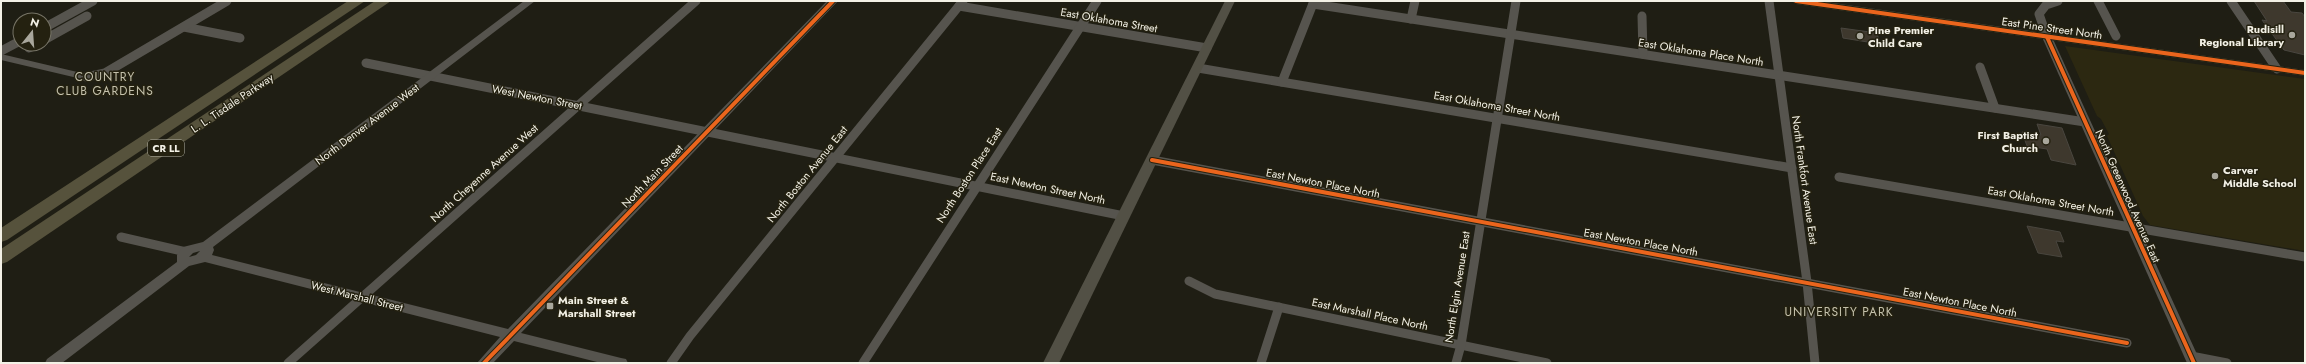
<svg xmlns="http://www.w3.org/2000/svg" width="2306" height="364" viewBox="0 0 2306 364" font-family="Jost,sans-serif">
<rect width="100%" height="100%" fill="#1f1e14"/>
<polygon fill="#2c2811" points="2065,46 2305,79 2305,251 2150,225 2143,216 2107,136 2109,134 2101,119 2097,116"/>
<g fill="#3e382d" stroke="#49463f">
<polygon points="2254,1 2283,1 2291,12 2302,13 2305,17 2305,55 2284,50 2262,20 2267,21"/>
<polygon points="1841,28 1877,33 1880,44 1843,38"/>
<polygon points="2037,124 2062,128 2076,165 2051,160 2047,149 2027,146 2022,132 2041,135"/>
<polygon points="2027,226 2060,232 2064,242 2056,241 2062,257 2038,253"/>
</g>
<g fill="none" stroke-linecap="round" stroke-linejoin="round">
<g stroke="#56544e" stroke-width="9">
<polyline points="1769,1 1807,282 1815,363"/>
<polyline points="2098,1 2116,36"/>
<polyline points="2231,1 2277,69"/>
<polyline points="1313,4 2085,122"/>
<polyline points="959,6 1207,48"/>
<polyline points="1642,16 1643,54"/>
<polyline points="1411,19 1415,1"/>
<polyline points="184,27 240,38"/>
<polyline points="44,28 93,1"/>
<polyline points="2047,37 2039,14 2046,5 2058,1"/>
<polyline points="44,40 87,16"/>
<polyline points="29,48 37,44"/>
<polyline points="1,51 20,41"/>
<polyline points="366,63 1124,216"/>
<polyline points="1980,67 1995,108"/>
<polyline points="1198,68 1792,168"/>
<polyline points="86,77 105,73 227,1"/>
<polyline points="1282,82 1314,1"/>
<polyline points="1152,160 2127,343"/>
<polyline points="1839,177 2305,257"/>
<polyline points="121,237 186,252"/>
<polyline points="1189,281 1215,294 1547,363"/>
<polyline points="2191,356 2227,363"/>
<polyline points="288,363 696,1"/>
<polyline points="671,363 690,336 963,1"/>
<polyline points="863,363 1097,1"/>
<polyline points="1261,363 1279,307"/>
<polyline points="1456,363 1461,345 1516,1"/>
</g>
<g fill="#56544e" fill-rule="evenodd">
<path d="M524,1H535L213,247L214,250L212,255L508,329L827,1H838L521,333L621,358L626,359L628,363H601L514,341L493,363H477L500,337L205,262L189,266L62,363H45L47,359L177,262V255L183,247L203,242ZM200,251L196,255L189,257L193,253Z"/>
<polygon points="2047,34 2052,37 2201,363 2187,363 2042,37"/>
<polygon points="1,54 90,75 91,77 86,80 1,60"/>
</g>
<g fill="#525045" fill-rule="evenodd">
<polygon points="1225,1 1235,1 1059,363 1043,363"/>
<polygon points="1791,1 1819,1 2305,70 2305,76 1796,4"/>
</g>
<g fill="#56523c" fill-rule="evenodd">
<polygon points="348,1 365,1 7,240 1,242 1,228"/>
<polygon points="375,1 391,1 7,262 1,264 1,249"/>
</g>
<defs>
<g id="cycleway">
<polyline points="1796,1 2305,73"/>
<polyline points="2047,37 2194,363"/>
<polyline points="1152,160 2127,343"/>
<polyline points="484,363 833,1"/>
</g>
</defs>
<use href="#cycleway" stroke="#242110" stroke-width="6"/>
<use href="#cycleway" stroke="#eb651d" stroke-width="4"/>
</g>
<g fill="#a9a79c" stroke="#242110" stroke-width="1.5">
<circle cx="2292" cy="35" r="4"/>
<circle cx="1860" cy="36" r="4"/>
<circle cx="2046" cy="141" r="4"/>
<circle cx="2215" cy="176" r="4"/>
<rect x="546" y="302" width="8" height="8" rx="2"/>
</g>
<g text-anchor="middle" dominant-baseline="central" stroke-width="3" stroke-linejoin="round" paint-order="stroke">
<rect fill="#242110" stroke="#b5b3a6" stroke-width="1" x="148" y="140" width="36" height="16" rx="3"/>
<g font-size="10" font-weight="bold" fill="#f3f1e6">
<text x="166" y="148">CR LL</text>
</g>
<g font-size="11" fill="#f3f1e6" stroke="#242110">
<text transform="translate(1109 20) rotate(10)">East Oklahoma Street</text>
<text transform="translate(2052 28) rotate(8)">East Pine Street North</text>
<text transform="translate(1701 52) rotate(9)">East Oklahoma Place North</text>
<text transform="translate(537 97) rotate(11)">West Newton Street</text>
<text transform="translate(232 103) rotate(-34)">L. L. Tisdale Parkway</text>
<text transform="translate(1497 106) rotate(10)">East Oklahoma Street North</text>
<text transform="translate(367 124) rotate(-37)">North Denver Avenue West</text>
<text transform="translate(484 173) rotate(-42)">North Cheyenne Avenue West</text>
<text transform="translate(807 174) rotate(-51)">North Boston Avenue East</text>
<text transform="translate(969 175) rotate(-57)">North Boston Place East</text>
<text transform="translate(652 176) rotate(-46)">North Main Street</text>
<text transform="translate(1805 180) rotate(82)">North Frankfort Avenue East</text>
<text transform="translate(1323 183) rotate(11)">East Newton Place North</text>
<text transform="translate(1048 188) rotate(12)">East Newton Street North</text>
<text transform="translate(2128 196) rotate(66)">North Greenwood Avenue East</text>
<text transform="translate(2051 201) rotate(10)">East Oklahoma Street North</text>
<text transform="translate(1641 242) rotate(10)">East Newton Place North</text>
<text transform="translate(1457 287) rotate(-81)">North Elgin Avenue East</text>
<text transform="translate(357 296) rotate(14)">West Marshall Street</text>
<text transform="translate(1960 302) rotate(11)">East Newton Place North</text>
<text transform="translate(1370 314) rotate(12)">East Marshall Place North</text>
</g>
<g font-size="11" font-weight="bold" fill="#f3f1e6" stroke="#242110" text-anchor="start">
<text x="2284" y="29" text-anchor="end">Rudisill<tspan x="2284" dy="13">Regional Library</tspan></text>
<text x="1868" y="30">Pine Premier<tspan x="1868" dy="13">Child Care</tspan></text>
<text x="2038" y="135" text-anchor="end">First Baptist<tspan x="2038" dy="13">Church</tspan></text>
<text x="2223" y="170">Carver<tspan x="2223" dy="13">Middle School</tspan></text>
<text x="558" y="300">Main Street &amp;<tspan x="558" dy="13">Marshall Street</tspan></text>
</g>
<g font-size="12" letter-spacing="1" fill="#c4c1ac" stroke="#242110">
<text x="105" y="77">COUNTRY<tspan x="105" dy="14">CLUB GARDENS</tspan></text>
<text x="1839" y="312">UNIVERSITY PARK</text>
</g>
</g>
<rect width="2306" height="364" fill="none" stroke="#f3f1e6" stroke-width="4"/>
<g transform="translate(32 32) rotate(17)"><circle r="19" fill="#242110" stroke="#777466"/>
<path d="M0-3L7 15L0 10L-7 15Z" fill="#a9a79c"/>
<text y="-6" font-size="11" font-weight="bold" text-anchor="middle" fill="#f3f1e6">N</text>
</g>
</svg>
